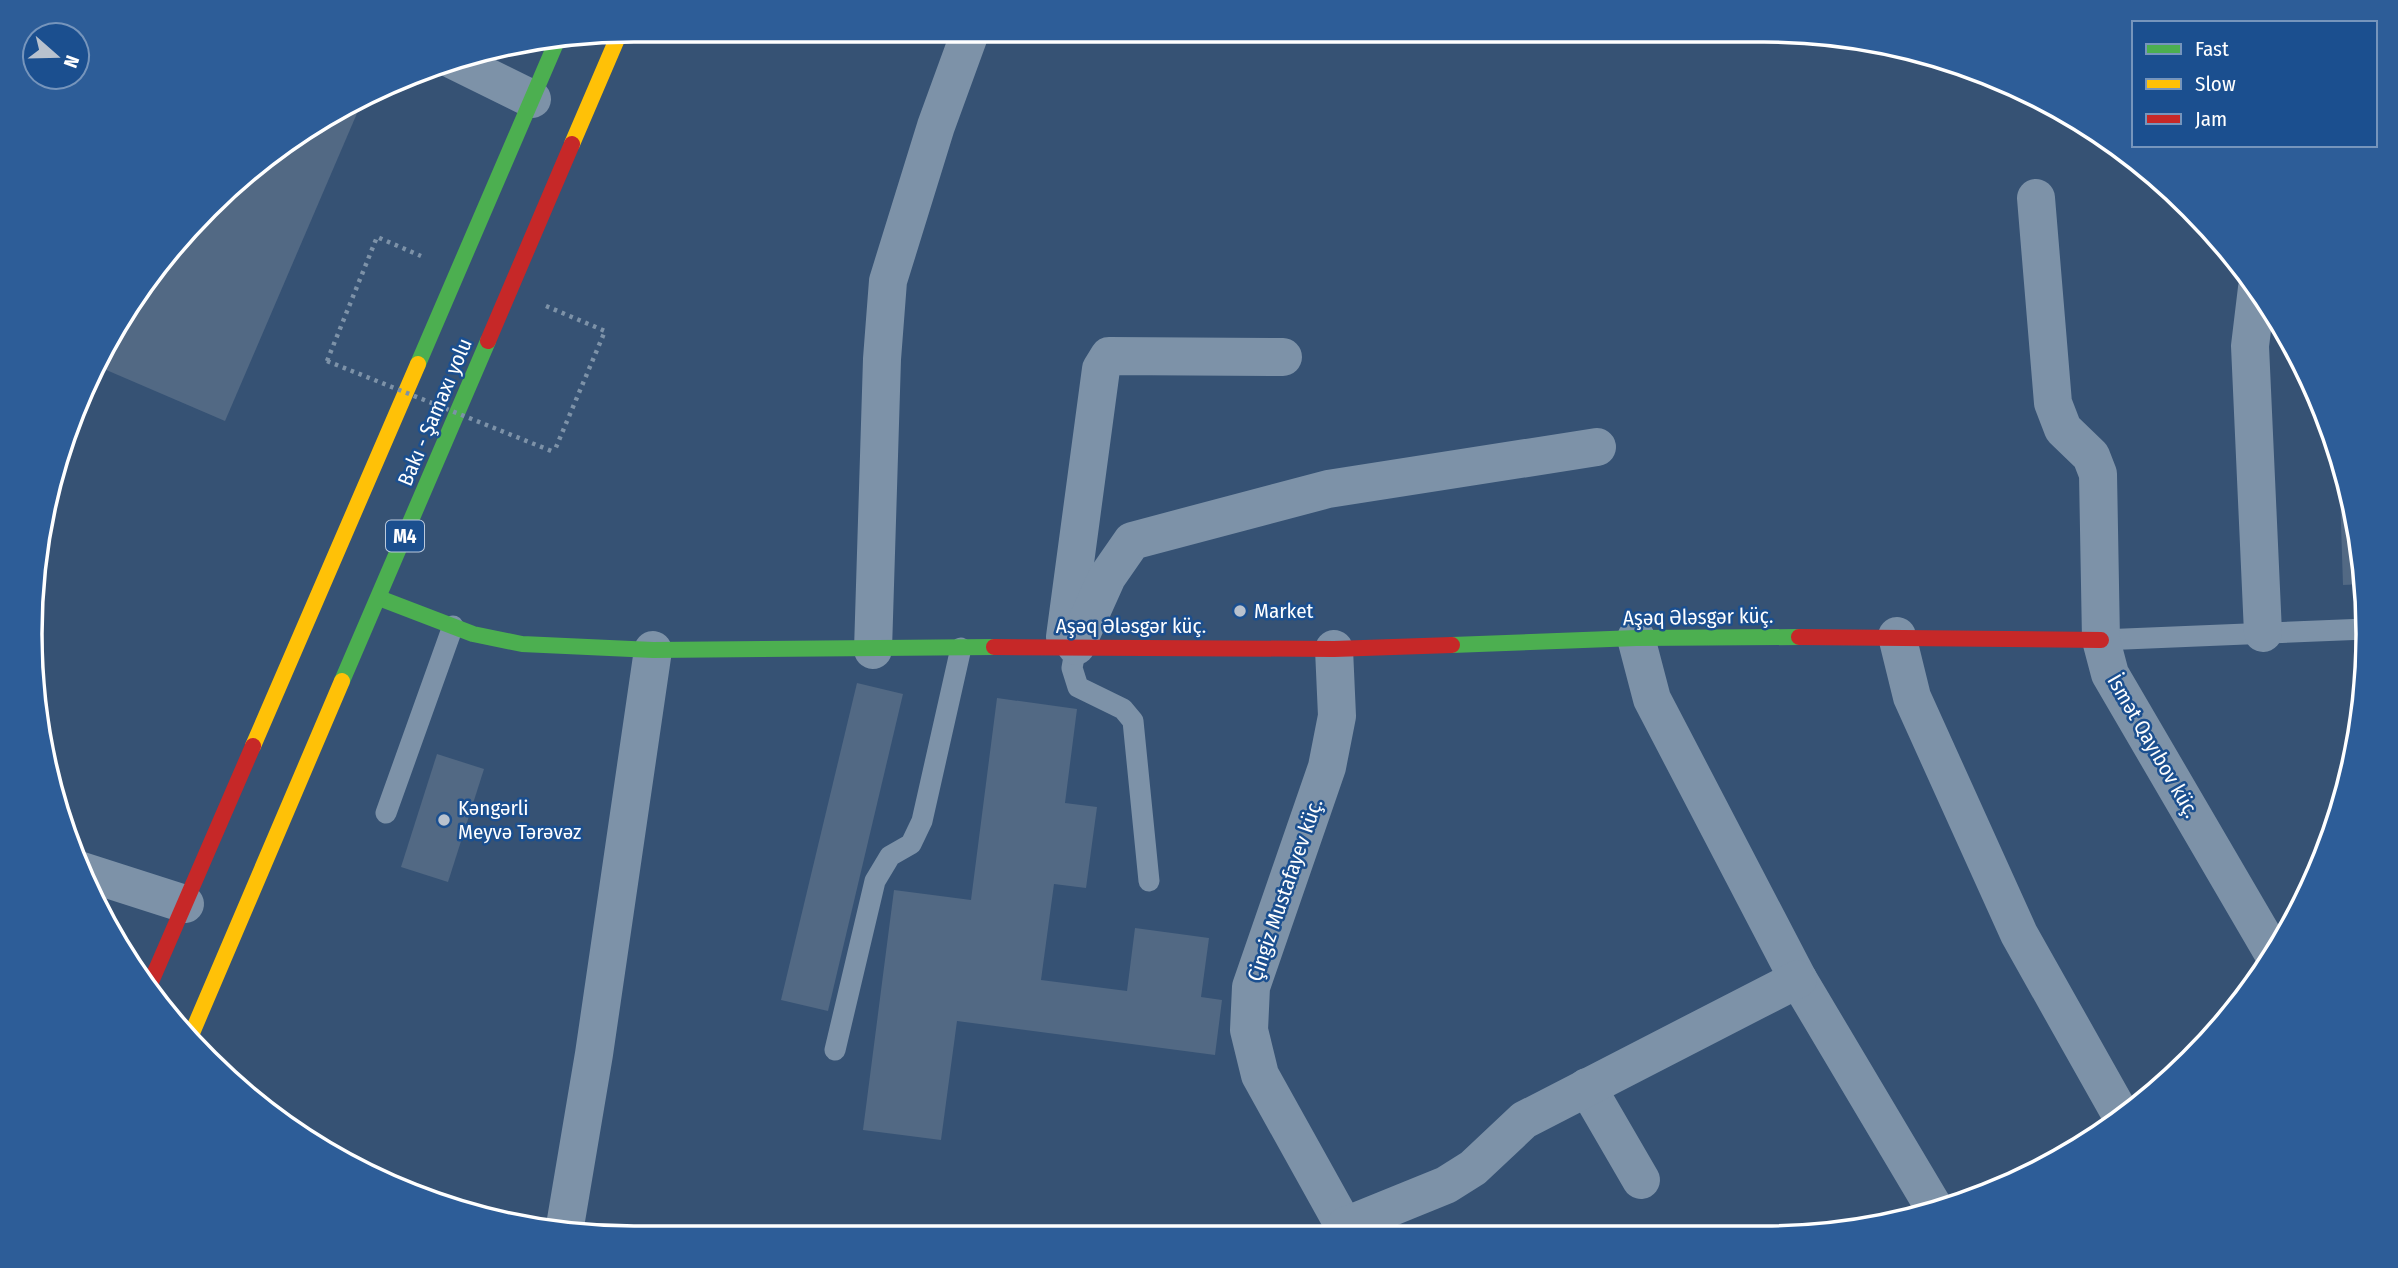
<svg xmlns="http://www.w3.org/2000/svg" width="2398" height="1268" viewBox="0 0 2398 1268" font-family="'Fira Sans Condensed',sans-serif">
<rect width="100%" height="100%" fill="#365274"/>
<g fill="#526984">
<polygon points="361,104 225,421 104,369 136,294 266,155"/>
<polygon points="2350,492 2365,584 2343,585 2340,493"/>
<polygon points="857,683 903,694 828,1011 781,1000"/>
<polygon points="997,698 1077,709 1065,803 1097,807 1086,888 1054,884 1041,980 1127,991 1135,928 1209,938 1201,997 1222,1000 1215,1055 957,1021 941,1140 863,1130 894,890 971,900"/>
<polygon points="437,754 484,769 448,882 401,867"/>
</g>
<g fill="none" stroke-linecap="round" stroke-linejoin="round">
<g stroke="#7d92a8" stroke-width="4.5" stroke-dasharray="3.5 5" stroke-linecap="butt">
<polyline points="546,306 605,331 554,452"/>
<polyline points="327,361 377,237 421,256"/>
</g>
<g stroke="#7d92a8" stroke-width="21">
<polyline points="2101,640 2366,629"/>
<polyline points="1076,646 1072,668 1078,687 1123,709 1133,721 1149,881"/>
<polyline points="386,813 453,626"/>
<polyline points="835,1050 875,881 890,856 911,844 922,821 961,648"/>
</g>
<g stroke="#7d92a8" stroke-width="38">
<polyline points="453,60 532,99"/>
<polyline points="2036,198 2053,403 2063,429 2091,456 2098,474 2101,640 2110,674 2274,955"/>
<polyline points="2257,288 2250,346 2263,633"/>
<polyline points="1897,636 1912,697 2019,934 2122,1117"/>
<polyline points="1065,637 1101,369 1109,356 1283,357"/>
<polyline points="1636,638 1652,699 1798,979 1936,1211"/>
<polyline points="1076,646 1107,577 1132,541 1328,489 1597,447"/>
<polyline points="1334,649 1337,716 1327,767 1251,987 1249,1030 1260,1075 1349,1235"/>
<polyline points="873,650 882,359 888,281 936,126 971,30"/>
<polyline points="79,870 185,904"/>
<polyline points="1587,1087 1641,1180"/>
<polyline points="1345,1226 1446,1185 1473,1168 1524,1120 1798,979"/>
<polyline points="564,1232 594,1054 653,650"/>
</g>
<g stroke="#4caf50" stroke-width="16">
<polyline points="418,364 556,43"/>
<polyline points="379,598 473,634 522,644 653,650 994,647"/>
<polyline points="1452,645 1636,638 1799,637"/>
<polyline points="342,681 488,341"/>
</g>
<g stroke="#ffc107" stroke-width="16">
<polyline points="572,144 620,32"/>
<polyline points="253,746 418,364"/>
<polyline points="189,1040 342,681"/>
</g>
<g stroke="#c62828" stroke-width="16">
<polyline points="488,341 572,144"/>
<polyline points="1799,637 2101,640"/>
<polyline points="994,647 1334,649 1452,645"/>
<polyline points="150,984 253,746"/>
</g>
<polyline stroke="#7d92a8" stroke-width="4.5" stroke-dasharray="3.5 5" stroke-linecap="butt" points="327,361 554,452"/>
</g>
<g fill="#b9c2ce" stroke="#1b4f8f" stroke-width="2.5">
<circle cx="1240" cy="611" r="7"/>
<circle cx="444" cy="820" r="7"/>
</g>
<g text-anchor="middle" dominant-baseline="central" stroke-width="5" stroke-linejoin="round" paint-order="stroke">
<rect fill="#1b4f8f" stroke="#bbcadd" stroke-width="2" x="386" y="520.5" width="38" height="31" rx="5"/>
<g font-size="19" font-weight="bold" fill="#fff">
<text x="405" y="536">M4</text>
</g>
<g font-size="21" fill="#fff" stroke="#1b4f8f">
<text transform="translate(435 412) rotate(-67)">Bakı - Şamaxı yolu</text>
<text transform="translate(1698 617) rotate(-1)">Aşəq Ələsgər küç.</text>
<text x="1131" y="626">Aşəq Ələsgər küç.</text>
<text transform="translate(2153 746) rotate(60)">İsmət Qayıbov küç.</text>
<text transform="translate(1285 890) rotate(-71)">Çingiz Mustafayev küç.</text>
</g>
<g font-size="21" fill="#fff" stroke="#1b4f8f" text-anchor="start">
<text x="1254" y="611">Market</text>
<text x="458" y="808">Kəngərli<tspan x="458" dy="24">Meyvə Tərəvəz</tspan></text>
</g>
</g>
<path d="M0 0H2398V1268H0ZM634 42H1764A592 592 0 0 1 2356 634V634A592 592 0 0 1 1764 1226H634A592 592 0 0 1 42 634V634A592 592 0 0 1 634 42Z" fill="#2d5d98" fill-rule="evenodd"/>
<path fill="none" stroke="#fff" stroke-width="3.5" d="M634 42H1764A592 592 0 0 1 2356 634V634A592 592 0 0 1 1764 1226H634A592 592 0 0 1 42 634V634A592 592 0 0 1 634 42Z"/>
<rect x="2132" y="21" width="245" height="126" fill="#1b4f8f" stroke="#7695bc" stroke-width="2"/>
<rect x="2146" y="44" width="35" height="10" fill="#4caf50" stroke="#7695bc" stroke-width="2"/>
<text x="2195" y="56" font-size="21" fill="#ffffff">Fast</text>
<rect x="2146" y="79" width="35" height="10" fill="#ffc107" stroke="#7695bc" stroke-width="2"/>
<text x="2195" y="91" font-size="21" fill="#ffffff">Slow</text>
<rect x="2146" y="114" width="35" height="10" fill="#c62828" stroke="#7695bc" stroke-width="2"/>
<text x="2195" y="126" font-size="21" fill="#ffffff">Jam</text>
<g transform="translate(56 56) rotate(110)"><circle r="33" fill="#1b4f8f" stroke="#7695bc" stroke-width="2"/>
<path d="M0-5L12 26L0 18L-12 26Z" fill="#b9c2ce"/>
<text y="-10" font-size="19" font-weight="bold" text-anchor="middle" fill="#ffffff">N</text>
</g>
</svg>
